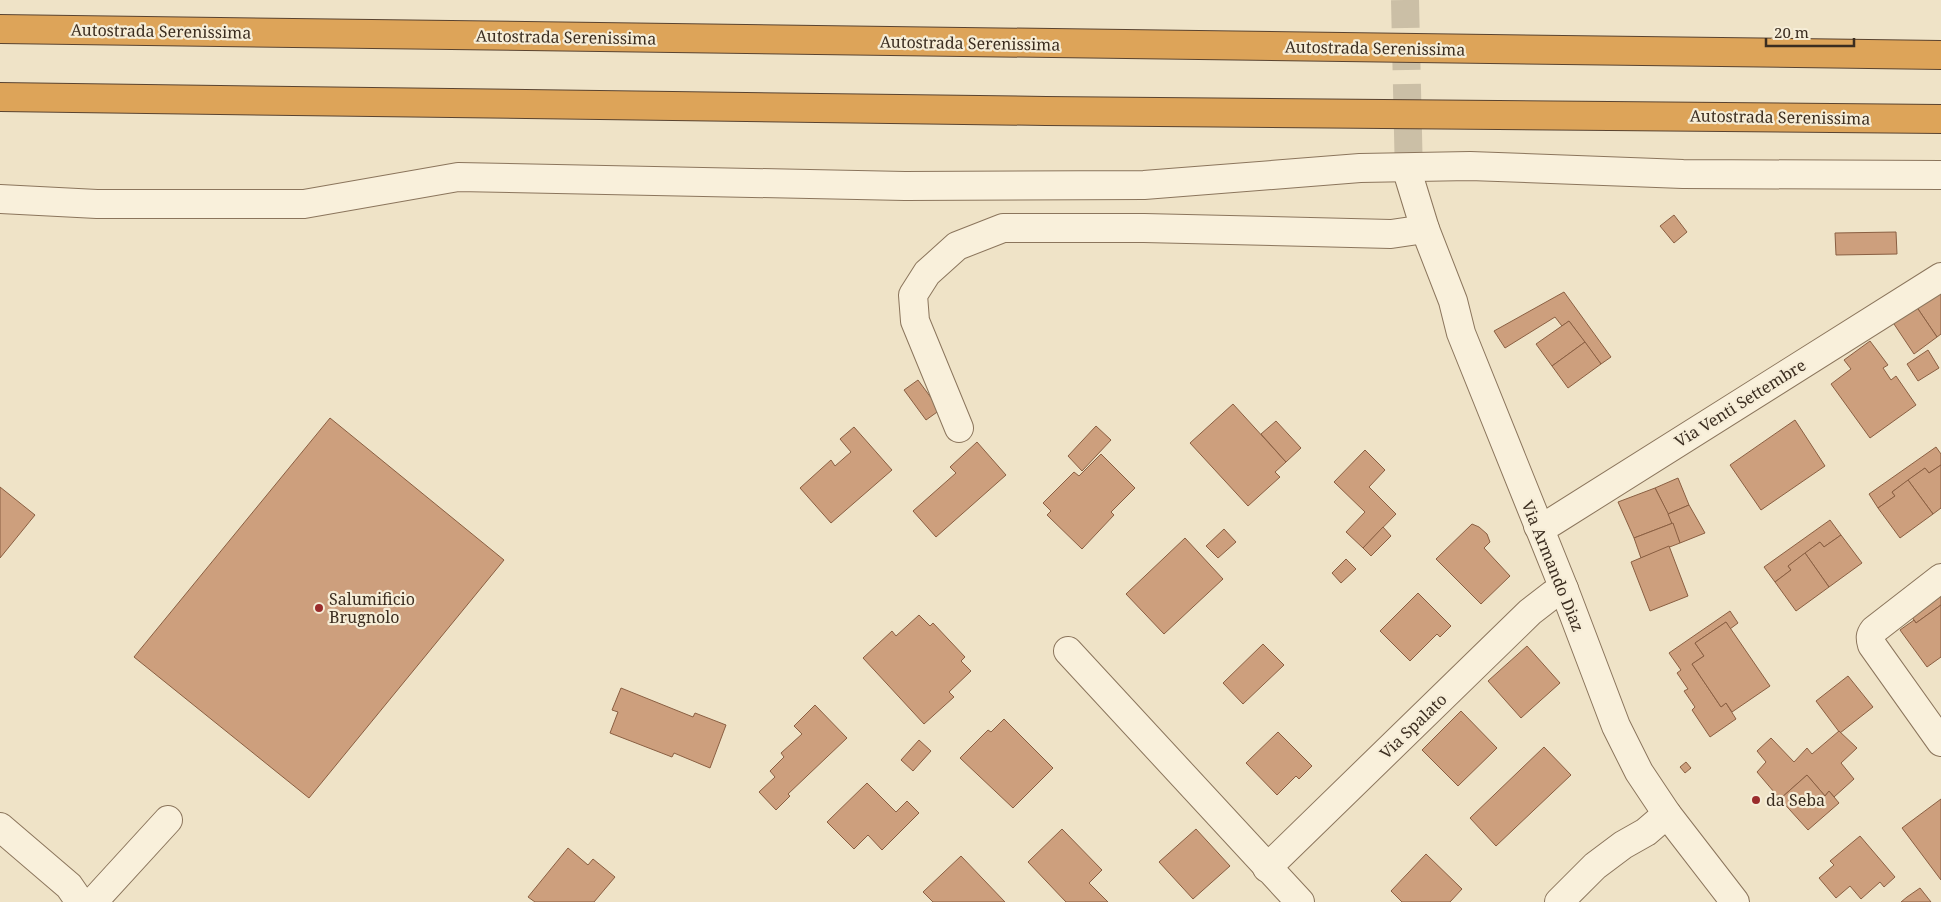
<svg xmlns="http://www.w3.org/2000/svg" width="1941" height="902" viewBox="0 0 1941 902" font-family="'Noto Serif',serif">
<rect width="100%" height="100%" fill="#efe3c7"/>
<g fill="#cd9f7d" stroke="#8a5f42">
<polygon points="1674,215 1687,232 1674,243 1660,226"/>
<polygon points="1896,232 1897,254 1836,255 1835,233"/>
<polygon points="1941,290 1941,334 1937,337 1914,303"/>
<polygon points="1564,292 1611,357 1601,364 1569,321 1562,326 1555,317 1505,348 1494,331"/>
<polygon points="1914,303 1937,337 1914,354 1890,318"/>
<polygon points="1569,321 1585,342 1552,366 1536,344"/>
<polygon points="1870,341 1888,365 1883,368 1891,380 1896,376 1916,405 1870,438 1831,384 1851,369 1844,360"/>
<polygon points="1585,342 1601,364 1568,388 1552,366"/>
<polygon points="1928,350 1939,368 1918,381 1907,364"/>
<polygon points="918,380 940,410 926,420 904,390"/>
<polygon points="1233,404 1286,462 1275,472 1280,477 1248,506 1190,443"/>
<polygon points="330,418 504,560 309,798 134,657"/>
<polygon points="1795,420 1825,466 1761,510 1730,465"/>
<polygon points="1276,421 1301,448 1286,462 1261,434"/>
<polygon points="1096,426 1111,440 1082,471 1068,456"/>
<polygon points="854,427 892,470 831,523 800,488 831,460 835,466 851,452 840,439"/>
<polygon points="977,442 1006,475 936,537 913,511 956,473 950,467"/>
<polygon points="1936,447 1941,454 1941,465 1929,473 1925,468 1892,492 1895,496 1878,508 1869,494"/>
<polygon points="1365,450 1385,470 1369,487 1396,514 1363,548 1346,532 1365,512 1334,482"/>
<polygon points="1101,454 1135,488 1111,512 1114,515 1082,549 1047,515 1051,511 1043,503 1074,472 1079,476"/>
<polygon points="1941,465 1941,508 1933,514 1908,480 1925,468 1929,473"/>
<polygon points="1678,478 1689,505 1668,514 1655,488"/>
<polygon points="1908,480 1933,514 1900,538 1878,508 1895,496 1892,492"/>
<polygon points="0,487 35,515 0,558"/>
<polygon points="1655,488 1673,523 1634,538 1618,502"/>
<polygon points="1689,505 1705,533 1680,543 1668,514"/>
<polygon points="1830,520 1841,535 1824,547 1820,542 1788,566 1791,570 1775,582 1764,567"/>
<polygon points="1673,523 1680,543 1641,558 1634,538"/>
<polygon points="1472,524 1479,527 1487,534 1490,542 1484,548 1510,576 1481,604 1436,559"/>
<polygon points="1383,527 1391,536 1371,556 1363,548"/>
<polygon points="1224,529 1236,542 1218,558 1206,546"/>
<polygon points="1841,535 1862,563 1829,587 1805,553 1820,542 1824,547"/>
<polygon points="1185,538 1223,579 1164,634 1126,594"/>
<polygon points="1669,546 1688,596 1650,611 1631,562"/>
<polygon points="1805,553 1829,587 1796,611 1775,582 1791,570 1788,566"/>
<polygon points="1346,559 1356,569 1341,583 1332,573"/>
<polygon points="1937,590 1941,595 1941,605 1916,623 1908,611"/>
<polygon points="1418,593 1451,626 1440,637 1437,634 1410,661 1380,631"/>
<polygon points="1941,605 1941,657 1927,667 1900,630 1914,620 1916,623"/>
<polygon points="1730,611 1738,623 1730,629 1726,622 1695,643 1704,656 1692,664 1721,707 1726,703 1736,719 1710,737 1692,710 1695,707 1684,691 1688,689 1677,673 1681,670 1669,653"/>
<polygon points="919,615 930,626 933,623 965,657 961,661 971,671 949,692 954,697 924,724 863,658 892,631 896,636"/>
<polygon points="1726,622 1770,686 1732,712 1726,703 1721,707 1692,664 1704,656 1695,643"/>
<polygon points="1263,644 1284,665 1243,704 1223,683"/>
<polygon points="1527,646 1560,683 1521,718 1488,681"/>
<polygon points="1848,676 1873,707 1840,733 1816,701"/>
<polygon points="621,688 693,717 695,713 726,725 710,768 674,753 672,757 610,733 618,712 612,710"/>
<polygon points="815,705 847,738 788,794 790,796 776,810 759,792 775,777 770,771 784,757 781,753 802,734 794,726"/>
<polygon points="1461,711 1497,748 1458,786 1422,750"/>
<polygon points="1004,719 1053,768 1013,808 960,758 988,730 991,732"/>
<polygon points="1839,731 1857,748 1841,763 1854,779 1834,797 1829,791 1825,796 1807,775 1780,799 1757,772 1766,762 1757,751 1771,738 1794,762 1807,748 1812,754"/>
<polygon points="1278,732 1312,766 1299,779 1296,776 1277,795 1246,763"/>
<polygon points="919,740 931,751 913,771 901,760"/>
<polygon points="1544,747 1571,775 1496,846 1470,818"/>
<polygon points="1686,762 1691,768 1685,773 1680,767"/>
<polygon points="1807,775 1825,796 1829,791 1839,803 1808,830 1780,799"/>
<polygon points="867,783 896,812 907,801 919,813 882,850 868,835 854,849 827,822"/>
<polygon points="1941,799 1941,880 1902,828"/>
<polygon points="1062,829 1102,870 1089,883 1108,902 1066,902 1028,862"/>
<polygon points="1196,829 1230,866 1193,899 1159,862"/>
<polygon points="1860,836 1895,877 1884,887 1880,882 1861,899 1850,886 1836,898 1819,878 1834,865 1830,861"/>
<polygon points="568,848 588,865 593,859 615,877 594,902 535,902 528,897"/>
<polygon points="1426,854 1462,889 1450,902 1402,902 1391,891"/>
<polygon points="961,856 1005,902 933,902 923,892"/>
<polygon points="1920,888 1931,902 1901,902 1907,897"/>
</g>
<g fill="none" stroke-linecap="round" stroke-linejoin="round">
<polyline stroke="#cbbfa6" stroke-width="28" stroke-dasharray="28 14" stroke-linecap="butt" points="1405,0 1409,177"/>
<defs>
<g id="minor">
<polyline points="1409,177 1425,229 1453,301 1461,333 1564,589 1616,726 1639,772 1667,814 1735,902"/>
<polyline points="0,199 97,204 304,204 458,177 905,186 1144,185 1360,168 1470,166 1683,174 1941,175"/>
<polyline points="959,428 915,321 913,295 927,273 957,246 1003,228 1144,228 1391,234 1425,229"/>
<polyline points="1538,526 1552,522 1941,277"/>
<path d="M1941,578L1874,630C1870,635 1870,638 1872,645L1941,742"/>
<polyline points="1068,651 1300,902"/>
<polyline points="0,827 69,886 80,902"/>
<polyline points="1267,868 1530,612 1552,595 1564,589"/>
<polyline points="93,902 168,820"/>
<polyline points="1559,902 1595,866 1623,845 1646,832 1667,814"/>
</g>
<g id="highway">
<polyline points="0,29 1941,55"/>
<polyline points="0,97 1046,111 1941,119"/>
</g>
</defs>
<use href="#minor" stroke="#8b755c" stroke-width="30"/>
<use href="#highway" stroke="#594330" stroke-width="30"/>
<use href="#minor" stroke="#f9f0db" stroke-width="28"/>
<use href="#highway" stroke="#dda459" stroke-width="28"/>
</g>
<g fill="#9a2c2c" stroke="#f6edd7" stroke-width="2">
<circle cx="319" cy="608" r="5"/>
<circle cx="1756" cy="800" r="5"/>
</g>
<g text-anchor="middle" dominant-baseline="central" stroke-width="4.5" stroke-linejoin="round" paint-order="stroke">
<g font-size="16" fill="#3b2d20" stroke="#f6edd7">
<text transform="translate(161 31) rotate(1)">Autostrada Serenissima</text>
<text transform="translate(566 37) rotate(1)">Autostrada Serenissima</text>
<text transform="translate(970 43) rotate(1)">Autostrada Serenissima</text>
<text transform="translate(1375 48) rotate(1)">Autostrada Serenissima</text>
<text transform="translate(1780 117) rotate(1)">Autostrada Serenissima</text>
<text transform="translate(1740 403) rotate(-32)">Via Venti Settembre</text>
<text transform="translate(1553 566) rotate(68)">Via Armando Diaz</text>
<text transform="translate(1413 726) rotate(-44)">Via Spalato</text>
</g>
<g font-size="16" fill="#3b2d20" stroke="#f6edd7" text-anchor="start">
<text x="329" y="599">Salumificio<tspan x="329" dy="18">Brugnolo</tspan></text>
<text x="1766" y="800">da Seba</text>
</g>
</g>
<path d="M1766 38v8h88v-8" fill="none" stroke="#3b2d20" stroke-width="2.5"/>
<text x="1774" y="38" font-size="15" fill="#3b2d20" stroke="#f6edd7" stroke-width="4" paint-order="stroke">20 m</text>
</svg>
